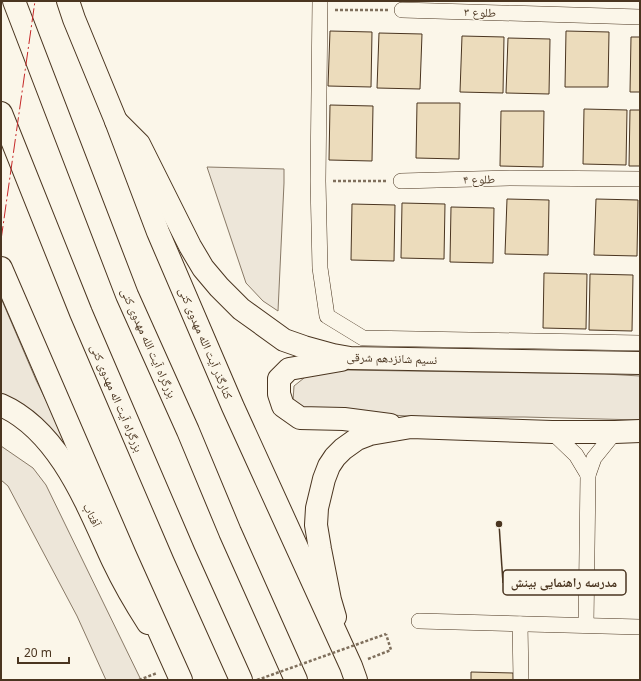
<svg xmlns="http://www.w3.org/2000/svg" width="641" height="681" viewBox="0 0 641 681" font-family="'Noto Sans','Noto Naskh Arabic',sans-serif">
<rect width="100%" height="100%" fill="#fbf6e9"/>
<g fill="#ede6d9" stroke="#887966">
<polygon points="207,167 284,169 284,183 278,311 263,301 246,283"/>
<polygon points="1,298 36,380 76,461 98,516 1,397"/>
<polygon points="345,370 605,374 640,376 640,420 524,417 423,417 299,409 293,401 294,386 309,374"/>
<polygon points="1,446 33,468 46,485 141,680 106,680 77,616 8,486 1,480"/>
</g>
<g fill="#ecdcbc" stroke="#4a3520">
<polygon points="330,31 372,32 371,87 328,86"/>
<polygon points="566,31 609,32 608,87 565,87"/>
<polygon points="379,33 422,34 420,89 377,88"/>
<polygon points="462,36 504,37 503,93 460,92"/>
<polygon points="631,37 640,37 640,92 630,92"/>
<polygon points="508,38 550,39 549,94 506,93"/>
<polygon points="417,103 460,103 459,159 416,158"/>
<polygon points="330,105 373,106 372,161 329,160"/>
<polygon points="584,109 627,110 626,165 583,164"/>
<polygon points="630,110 640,110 640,166 629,166"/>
<polygon points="501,111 544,111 543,167 500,166"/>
<polygon points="507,199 549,200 548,255 505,254"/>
<polygon points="596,199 638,200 637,256 594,255"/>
<polygon points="402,203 445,204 444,259 401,258"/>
<polygon points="352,204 395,205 394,261 351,260"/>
<polygon points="451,207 494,208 493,263 450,262"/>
<polygon points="544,273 587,274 586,329 543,328"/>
<polygon points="590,274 633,275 632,331 589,330"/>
<polygon points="471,672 513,673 513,680 471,680"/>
</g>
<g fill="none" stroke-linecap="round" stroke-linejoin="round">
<defs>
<g id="street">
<polyline points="320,1 318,181 320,268 327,316 363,338 640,343"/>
<polyline points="402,10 640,17"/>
<polyline points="401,181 510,178 640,179"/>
<polyline points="552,432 576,455 588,475"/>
<polyline points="419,621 640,627"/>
<polyline points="520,624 521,680"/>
<polyline points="586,625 588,475 594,458 615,432"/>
</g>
<g id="secondary">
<polyline points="116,121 139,144 190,246 203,268 219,287 241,309 284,340 304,347 333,355 350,358 640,363"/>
<polyline points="341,360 289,369 279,379 279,394 283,406 300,418 344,419 390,425"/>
<path d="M1,405C60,431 88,507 113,561C123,582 135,603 148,623"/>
<polyline points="335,617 330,600 320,549 316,525 317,508 324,479 329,466 335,457 343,449 357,439 370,434 411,427 552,432 615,432 640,431"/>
</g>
<g id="primary">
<polyline points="68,1 74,19 116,121 158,232 233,407 351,666 356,680"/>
<polyline points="1,268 125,555 181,680"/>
</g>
<g id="highway">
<polyline points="14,1 127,295 188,431 230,532 296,680"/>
<polyline points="1,113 81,313 184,553 241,680"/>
</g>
</defs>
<use href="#street" stroke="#4a3520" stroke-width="16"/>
<use href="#secondary" stroke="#4a3520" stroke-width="24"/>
<use href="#primary" stroke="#4a3520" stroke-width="24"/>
<use href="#highway" stroke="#4a3520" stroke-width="24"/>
<g stroke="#7f6f5c" stroke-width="2.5" stroke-dasharray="3 2" stroke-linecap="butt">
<polyline points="335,10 388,10"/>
<polyline points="333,181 386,181"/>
<polyline points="368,659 391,650 386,634"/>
<polyline points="139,680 157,673"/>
</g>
<use href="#street" stroke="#fbf6e9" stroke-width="15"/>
<use href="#secondary" stroke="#fbf6e9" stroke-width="22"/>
<use href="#primary" stroke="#fbf6e9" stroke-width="22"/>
<use href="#highway" stroke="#fbf6e9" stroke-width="22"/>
<polyline stroke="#7f6f5c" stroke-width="2.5" stroke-dasharray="3 2" stroke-linecap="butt" points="257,680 386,634"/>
<polyline stroke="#c62828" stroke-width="1" stroke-dasharray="14 3 2 3" stroke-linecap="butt" points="1,240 35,1"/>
</g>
<g text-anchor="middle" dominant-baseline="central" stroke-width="3" stroke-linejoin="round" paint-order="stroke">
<g font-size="12" fill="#4a3520" stroke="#fbf6e9">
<text transform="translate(480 12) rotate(2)">طلوع ۳</text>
<text transform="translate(479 179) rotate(-1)">طلوع ۴</text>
<text transform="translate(149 343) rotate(66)">بزرگراه آیت الله مهدوی کنی</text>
<text transform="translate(206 343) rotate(67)">کنارگذر آیت الله مهدوی کنی</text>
<text transform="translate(392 358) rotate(2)">نسیم شانزدهم شرقی</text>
<text transform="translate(117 398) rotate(67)">بزرگراه آیت اله مهدوی کنی</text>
<text transform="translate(92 515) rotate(63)">آفتاب</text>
</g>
</g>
<path fill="none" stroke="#4a3520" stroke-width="1.5" d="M499 524L503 583"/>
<circle fill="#4a3520" stroke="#fbf6e9" stroke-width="1.5" cx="499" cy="524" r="4"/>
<rect fill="#fbf6e9" stroke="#4a3520" stroke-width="1.5" x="503" y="570" width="123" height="25" rx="4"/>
<g font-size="13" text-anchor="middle" font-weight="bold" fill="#4a3520">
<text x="564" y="587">مدرسه راهنمایی بینش</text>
</g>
<rect width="641" height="681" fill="none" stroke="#4a3520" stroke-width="4"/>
<path d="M18 657v6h51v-6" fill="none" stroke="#4a3520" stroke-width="2"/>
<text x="24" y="657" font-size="12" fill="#4a3520" stroke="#fbf6e9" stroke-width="3" paint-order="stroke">20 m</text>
</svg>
